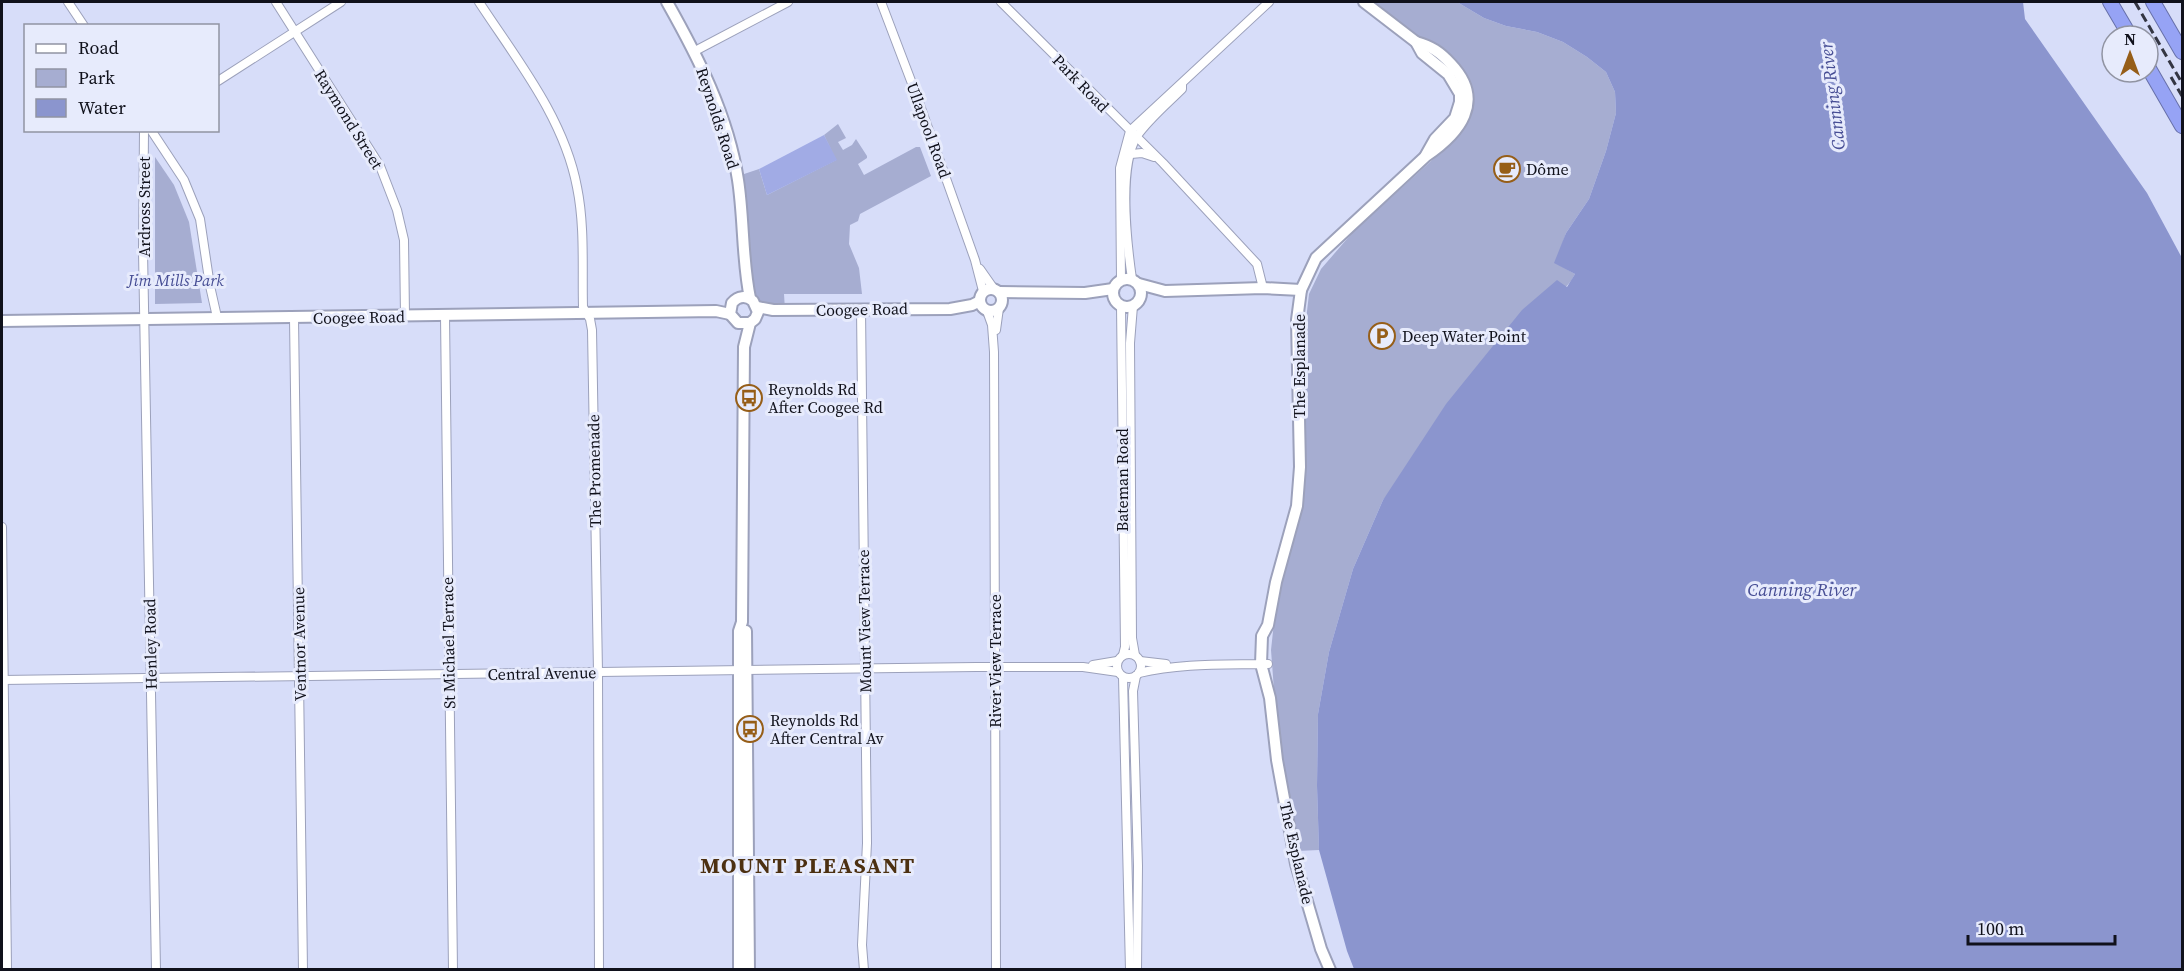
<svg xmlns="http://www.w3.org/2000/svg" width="2184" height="971" viewBox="0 0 2184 971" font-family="'Source Serif 4',serif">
<rect width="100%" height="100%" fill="#d7ddf9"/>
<g fill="#a6add1">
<polygon points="1375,2 1457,2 1484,18 1506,26 1537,32 1563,42 1587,57 1606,72 1615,92 1616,113 1606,151 1589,199 1566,233 1556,263 1575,274 1571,281 1383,500 1353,569 1329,652 1318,714 1317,786 1319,850 1297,851 1276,717 1271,650 1276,604 1305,491 1304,337 1309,294 1321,269 1353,232 1451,143 1465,93 1449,63"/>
<polygon points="838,124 846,138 838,142 843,150 852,145 856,139 867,156 867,158 858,164 864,175 916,147 920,147 931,176 860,214 858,221 850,225 849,244 859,268 862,294 784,294 785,310 773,310 750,298 738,176 759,169 767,195 836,160 824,135"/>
<polygon points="155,157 174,185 189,222 202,303 155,304"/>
</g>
<polygon fill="#a1abe5" points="824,135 837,160 767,195 759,169"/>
<polygon fill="#8b95ce" points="1457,2 2023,2 2025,19 2147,193 2182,258 2182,969 1354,969 1347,951 1319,850 1317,786 1318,714 1329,652 1353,569 1383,500 1446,404 1522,310 1557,280 1567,287 1575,274 1554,263 1566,233 1589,199 1606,151 1616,113 1615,92 1606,72 1587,57 1563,42 1537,32 1506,26 1484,18"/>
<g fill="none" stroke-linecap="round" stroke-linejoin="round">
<defs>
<g id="street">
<polyline points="68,2 84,26"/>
<polyline points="276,2 380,166 397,210 404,240 405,316"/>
<path d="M479,2C517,60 564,118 577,187C585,226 582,268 583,307L590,319L592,330L598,672L599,970"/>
<polyline points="881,2 916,94 975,260 983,291"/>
<polyline points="1001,2 1163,163 1257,264 1263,288"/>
<polyline points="695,51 788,2"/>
<polyline points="218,81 341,2"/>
<polyline points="144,130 143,251 156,970"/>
<polyline points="151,130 184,180 200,219 210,286 217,317"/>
<polyline points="1131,154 1142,153 1154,157"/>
<polyline points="980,269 994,289"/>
<path d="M1132,279C1127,244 1118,167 1137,136C1149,119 1167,104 1182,89V85"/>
<polyline points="1121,280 1120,168 1130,131 1269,2"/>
<polyline points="1121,306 1125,647 1123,655"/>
<polyline points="1133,306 1130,343 1132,638 1135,655"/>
<polyline points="861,309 867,843 862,945 864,970"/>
<polyline points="987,311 992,325 994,352 996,970"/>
<polyline points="445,316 453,970"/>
<polyline points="294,318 303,970"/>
<polyline points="996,330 999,308"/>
<polyline points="2,527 7,970"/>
<circle cx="1129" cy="666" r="12"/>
<polyline points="1140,661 1166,664"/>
<polyline points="1093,665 1117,661"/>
<path d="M1139,673C1181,663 1224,665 1268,664"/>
<polyline points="1136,676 1133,691 1138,866 1137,970"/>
<polyline points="1123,677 1130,970"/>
<polyline points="2,680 976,667 1083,667 1118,672"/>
</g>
<g id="secondary">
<path d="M667,2C698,57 728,115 738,180C744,219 742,260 750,298"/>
<polyline points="1364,2 1416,42 1422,53 1448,74 1460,94 1460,102 1455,118 1435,139 1426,155"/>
<circle cx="1127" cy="293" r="14"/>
<polyline points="1139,284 1165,291 1263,288 1301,290"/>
<circle cx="991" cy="300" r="11"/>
<polyline points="999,292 1085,293 1113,289"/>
<polyline points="757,307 773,310 950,309 972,305 980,301"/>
<polyline points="2,321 716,311 730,314"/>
<polyline points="746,631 749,970"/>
<path d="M739,970V631L742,622L744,347L750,323L755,319L758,312L753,301C746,295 738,296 732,303L730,314L738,323H750"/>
<path d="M1330,970L1321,949L1296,864L1277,760L1270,698L1261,664L1262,636L1268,625L1276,582L1297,506L1300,467L1297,320L1301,290L1316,258L1426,156C1460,133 1486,101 1451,64C1440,52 1431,46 1416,42"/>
</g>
<g id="highway">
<polyline points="2110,2 2130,36"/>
<polyline points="2153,2 2182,52"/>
<polyline points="2148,67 2182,126"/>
</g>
</defs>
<use href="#street" stroke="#9ca1bb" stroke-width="10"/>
<use href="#secondary" stroke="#9ca1bb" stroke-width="14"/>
<use href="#highway" stroke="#6770a9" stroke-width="16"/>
<use href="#street" stroke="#fff" stroke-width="8"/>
<use href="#secondary" stroke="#fff" stroke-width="10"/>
<use href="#highway" stroke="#96a3f5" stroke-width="14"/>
<g stroke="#343643" stroke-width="3" stroke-dasharray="9 4.5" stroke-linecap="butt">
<polyline points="2135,2 2182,83"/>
<polyline points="2171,77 2182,96"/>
</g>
</g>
<defs>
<symbol id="cafe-ring" viewBox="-11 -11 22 22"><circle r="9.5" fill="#e7ebfc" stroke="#965e18" stroke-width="1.5"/><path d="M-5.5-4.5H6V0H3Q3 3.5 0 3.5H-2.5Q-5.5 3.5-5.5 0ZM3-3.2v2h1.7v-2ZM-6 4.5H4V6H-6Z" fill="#965e18"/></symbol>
<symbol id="parking-ring" viewBox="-11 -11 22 22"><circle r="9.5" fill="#e7ebfc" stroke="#965e18" stroke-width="1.5"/><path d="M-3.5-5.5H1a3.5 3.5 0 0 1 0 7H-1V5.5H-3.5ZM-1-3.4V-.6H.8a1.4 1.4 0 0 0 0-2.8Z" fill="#965e18"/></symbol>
<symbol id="bus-ring" viewBox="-11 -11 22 22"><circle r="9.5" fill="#e7ebfc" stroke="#965e18" stroke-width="1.5"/><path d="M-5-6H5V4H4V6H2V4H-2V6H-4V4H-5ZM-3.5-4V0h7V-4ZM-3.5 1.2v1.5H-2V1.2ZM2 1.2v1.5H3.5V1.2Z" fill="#965e18"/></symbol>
</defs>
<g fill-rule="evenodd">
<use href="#cafe-ring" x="1492" y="154" width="30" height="30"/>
<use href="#parking-ring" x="1367" y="321" width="30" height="30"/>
<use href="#bus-ring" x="734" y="383" width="30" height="30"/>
<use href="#bus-ring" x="735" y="714" width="30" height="30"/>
</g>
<g text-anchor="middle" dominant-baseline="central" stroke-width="6" stroke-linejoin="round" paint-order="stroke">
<g font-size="16" fill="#10111b" stroke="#e7ebfc">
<text transform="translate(1081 83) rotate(46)">Park Road</text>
<text transform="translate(718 118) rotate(72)">Reynolds Road</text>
<text transform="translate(349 119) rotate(58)">Raymond Street</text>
<text transform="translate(929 130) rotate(70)">Ullapool Road</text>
<text transform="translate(144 207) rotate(-90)">Ardross Street</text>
<text transform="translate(862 309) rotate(-1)">Coogee Road</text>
<text transform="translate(359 317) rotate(-1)">Coogee Road</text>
<text transform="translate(1299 366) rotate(-90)">The Esplanade</text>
<text transform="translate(594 471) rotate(-91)">The Promenade</text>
<text transform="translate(1122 480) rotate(-90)">Bateman Road</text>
<text transform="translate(864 621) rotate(-91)">Mount View Terrace</text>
<text transform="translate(448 643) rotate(-91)">St Michael Terrace</text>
<text transform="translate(150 644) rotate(-91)">Henley Road</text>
<text transform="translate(299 644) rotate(-91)">Ventnor Avenue</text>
<text transform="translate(995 661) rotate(-90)">River View Terrace</text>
<text transform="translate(542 673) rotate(-1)">Central Avenue</text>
<text transform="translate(1297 853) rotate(77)">The Esplanade</text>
</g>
<g font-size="16" fill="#10111b" stroke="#e7ebfc" text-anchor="start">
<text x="1526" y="169">Dôme</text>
<text x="1402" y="336">Deep Water Point</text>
<text x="768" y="389">Reynolds Rd<tspan x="768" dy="18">After Coogee Rd</tspan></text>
<text x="770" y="720">Reynolds Rd<tspan x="770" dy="18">After Central Av</tspan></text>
</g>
<g font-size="16" font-style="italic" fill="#464d94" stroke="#e7ebfc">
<text x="176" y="280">Jim Mills Park</text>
</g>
<g font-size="18" font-style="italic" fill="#474e95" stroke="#e7ebfc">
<text transform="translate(1832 96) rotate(-97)">Canning River</text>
<text x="1802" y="589">Canning River</text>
</g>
<g font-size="22" font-weight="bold" letter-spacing="1.5" fill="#4c3011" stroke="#e7ebfc">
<text x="808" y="865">MOUNT PLEASANT</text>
</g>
</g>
<rect width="2184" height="971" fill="none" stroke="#10111b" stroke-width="6"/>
<rect x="24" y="24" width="195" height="108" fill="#e7ebfc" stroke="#9194a2" stroke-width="1.5"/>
<rect x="36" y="44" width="30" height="9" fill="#ffffff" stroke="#9194a2" stroke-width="1.5"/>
<text x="78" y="54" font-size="18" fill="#10111b">Road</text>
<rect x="36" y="69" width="30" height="18" fill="#a6add1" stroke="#9194a2" stroke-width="1.5"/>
<text x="78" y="84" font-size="18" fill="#10111b">Park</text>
<rect x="36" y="99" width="30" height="18" fill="#8b95ce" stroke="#9194a2" stroke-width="1.5"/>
<text x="78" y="114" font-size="18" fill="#10111b">Water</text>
<g transform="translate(2130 54)"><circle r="28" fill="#e7ebfc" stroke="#9194a2" stroke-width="1.5"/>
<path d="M0-4.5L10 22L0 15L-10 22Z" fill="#965e18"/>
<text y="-9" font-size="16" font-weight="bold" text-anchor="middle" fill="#10111b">N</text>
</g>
<path d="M1968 935v9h147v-9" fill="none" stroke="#10111b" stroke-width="3"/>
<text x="1977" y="935" font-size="18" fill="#10111b" stroke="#e7ebfc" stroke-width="4.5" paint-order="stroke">100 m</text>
</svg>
